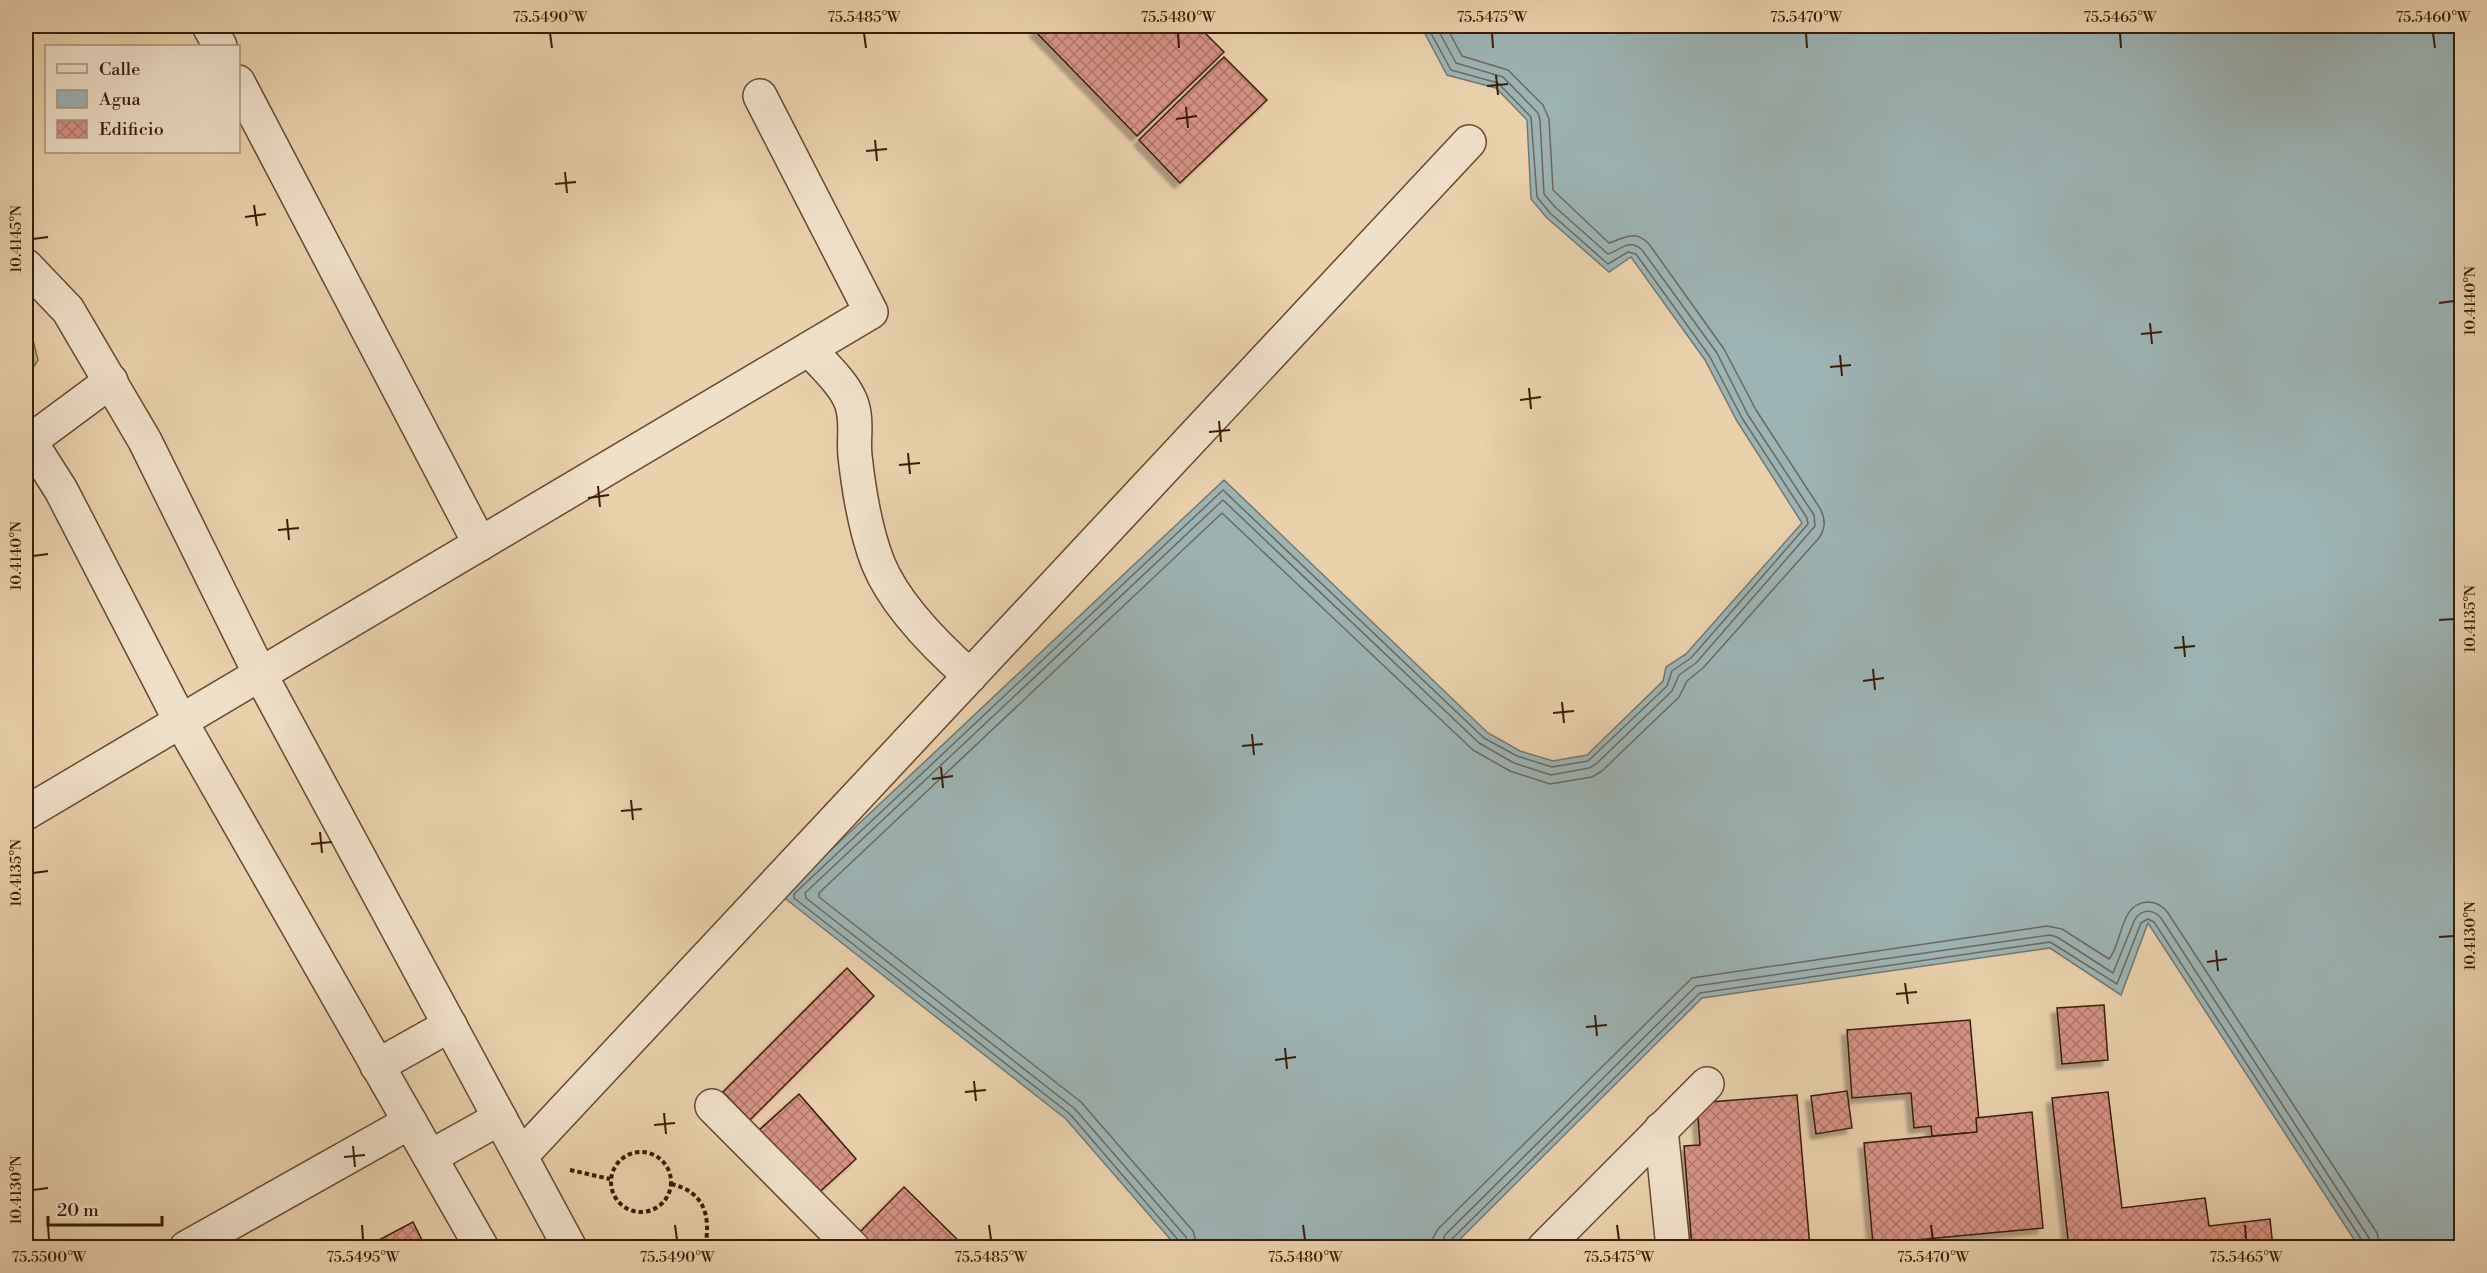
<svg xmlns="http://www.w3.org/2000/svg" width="2487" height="1273" viewBox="0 0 2487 1273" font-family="'Libre Bodoni',serif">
<defs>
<pattern id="building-cross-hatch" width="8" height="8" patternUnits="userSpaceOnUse" patternTransform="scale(1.5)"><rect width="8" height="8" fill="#d69484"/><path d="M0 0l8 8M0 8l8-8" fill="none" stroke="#af786a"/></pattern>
<filter id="shadow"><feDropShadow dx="-5.5" dy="5.5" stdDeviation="1.5" flood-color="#0004"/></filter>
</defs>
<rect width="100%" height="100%" fill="#ead0ab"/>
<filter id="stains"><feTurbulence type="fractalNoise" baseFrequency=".00333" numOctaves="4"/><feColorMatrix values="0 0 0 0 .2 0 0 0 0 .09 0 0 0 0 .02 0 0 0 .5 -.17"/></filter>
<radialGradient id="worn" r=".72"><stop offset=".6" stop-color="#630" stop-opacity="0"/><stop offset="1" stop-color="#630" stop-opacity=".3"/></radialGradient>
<polygon fill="#baba87" stroke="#7a6b47" stroke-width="1.5" points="26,335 33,340 38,360 26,379"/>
<polygon fill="#9cb4b4" stroke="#75776f" stroke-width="1.5" points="1421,26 2461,26 2461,1247 2359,1247 2148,923 2121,995 2050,948 1702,998 1452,1247 1177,1247 1066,1119 782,896 1224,480 1488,733 1520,751 1553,761 1587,755 1663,681 1666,667 1686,654 1802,523 1737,421 1705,360 1631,257 1609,272 1546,217 1531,199 1527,120 1496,88 1447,75"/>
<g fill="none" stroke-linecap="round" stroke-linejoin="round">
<g stroke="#6b685e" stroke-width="1.5">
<polyline points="1181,1248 1179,1241 1070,1114 794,898 794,894 1223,490 1484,738 1517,756 1552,767 1588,761 1667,686 1672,671 1691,658 1808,524 1807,518 1742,418 1710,357 1636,254 1628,252 1608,264 1550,213 1537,197 1531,117 1498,83 1451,70 1427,26"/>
<path d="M1189,1248L1186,1237L1075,1109L806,898L805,893L1223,500L1479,743L1514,763L1551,775L1589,768L1596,764L1672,691L1679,675L1696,663L1815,526L1814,515L1748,415L1717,353L1642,250C1629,238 1621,250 1608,254L1555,207L1544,194L1540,120L1538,113L1503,77L1456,63L1436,26"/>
<path d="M1198,1248L1193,1231L1081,1102L819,897V893L1222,513L1473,750L1510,771L1550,784L1592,777L1602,771L1679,697L1687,681L1703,668L1819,538C1825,529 1826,521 1821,510L1756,410L1724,349L1649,244C1635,229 1625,238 1609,243L1553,190L1549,119L1543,105L1508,70L1462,56L1446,26"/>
<path d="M1431,1248L1433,1238L1438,1229L1692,978L2047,926L2062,929L2109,959C2123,943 2119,903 2148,902C2156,902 2163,906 2168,913L2377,1233L2381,1248"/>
<path d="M1440,1248L1445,1235L1696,986L2050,935L2057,937L2113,973L2135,919C2142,909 2153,909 2161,918L2369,1238L2372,1248"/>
<polyline points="1448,1248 1450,1241 1700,993 2050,942 2117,984 2141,923 2148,919 2154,922 2363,1242 2364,1248"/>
</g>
<polyline stroke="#574a3b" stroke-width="1.5" stroke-dasharray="8 6" stroke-linecap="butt" points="2446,26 2462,42"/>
</g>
<g fill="url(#building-cross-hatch)" stroke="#3a1c07" stroke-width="1.5" filter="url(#shadow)">
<polygon points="1040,26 1198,26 1224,52 1137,136 1035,31"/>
<polygon points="1224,57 1267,100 1180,183 1139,140"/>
<polygon points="847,968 874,996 750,1120 723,1092"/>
<polygon points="2104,1005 2108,1060 2062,1064 2057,1008"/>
<polygon points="1970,1020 1980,1132 1932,1136 1931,1126 1914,1128 1911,1093 1852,1098 1847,1030"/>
<polygon points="1847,1091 1852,1128 1816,1134 1811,1096"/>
<polygon points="2108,1092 2122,1208 2205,1198 2209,1226 2270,1219 2273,1248 2069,1248 2052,1098"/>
<polygon points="799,1094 856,1159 815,1196 757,1132"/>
<polygon points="1797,1095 1810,1248 1692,1248 1684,1146 1700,1145 1697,1103"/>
<polygon points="2032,1112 2043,1228 1873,1244 1864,1143 1977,1132 1976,1118"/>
<polygon points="904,1187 966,1248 876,1248 860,1232"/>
<polygon points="413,1222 426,1248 364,1248"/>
</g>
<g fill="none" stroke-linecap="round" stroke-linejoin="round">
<defs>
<g id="minor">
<polyline points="209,26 220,46"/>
<polyline points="238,82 480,544"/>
<polyline points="26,266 68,310 145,441 260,674 570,1248"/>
<path d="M809,349C823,365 843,382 851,402C858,420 853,438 855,456C859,492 865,530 878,563C895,605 936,646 970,676"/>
<polyline points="26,435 61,490 181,722 482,1248"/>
<polyline points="30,441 111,381"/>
<polyline points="26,813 871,312 760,96"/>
<polyline points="377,1066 450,1025"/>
<polyline points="712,1106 853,1248"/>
<polyline points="1661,1129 1673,1248"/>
<polyline points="521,1156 1469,142"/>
<polyline points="430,1157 500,1118"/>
<polyline points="186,1248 410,1122"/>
<polyline points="1544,1248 1707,1084"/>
</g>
</defs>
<use href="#minor" stroke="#664930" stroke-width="36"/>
<g stroke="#3a1c07" stroke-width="4" stroke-dasharray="4.5 3" stroke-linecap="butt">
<circle cx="641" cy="1182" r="30"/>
<polyline points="570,1170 610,1179"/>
<path d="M671,1184C705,1192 711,1216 705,1248"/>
</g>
<use href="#minor" stroke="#f1e0c8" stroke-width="33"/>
</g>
<path fill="none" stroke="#3a1c07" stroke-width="2" d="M550,33L552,48M864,33L866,48M1178,33L1179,48M1492,33L1493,48M1806,33L1807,48M2120,33L2121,48M2433,33L2435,48M1496,75L1498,95M1487,86L1508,84M1186,107L1188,128M1176,119L1197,116M875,140L877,161M866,151L887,149M565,172L567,193M555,184L576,182M254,205L257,226M245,217L266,214M33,239L48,237M2439,303L2454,301M2150,323L2152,344M2141,334L2162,332M1840,355L1842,376M1830,367L1851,365M1529,388L1531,409M1520,400L1541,397M1219,421L1221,442M1209,432L1230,430M908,453L910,474M899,465L920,463M598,486L600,507M588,498L609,495M287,519L289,540M278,530L299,528M33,556L48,554M2439,620L2454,619M2183,636L2185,657M2174,648L2195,646M1873,669L1875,690M1863,681L1884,678M1562,702L1564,723M1553,713L1574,711M1252,734L1254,755M1242,746L1263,744M941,767L943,788M932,779L953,776M631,800L633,820M621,811L642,809M320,832L322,853M311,844L332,842M33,873L48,871M2439,937L2454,936M2216,950L2218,971M2207,962L2227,959M1905,983L1908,1004M1896,994L1917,992M1595,1015L1597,1036M1586,1027L1607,1025M1285,1048L1287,1069M1275,1060L1296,1057M974,1081L976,1101M965,1092L986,1090M664,1113L666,1134M654,1125L675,1123M353,1146L355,1167M344,1157L365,1155M33,1190L48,1188M48,1225L49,1240M362,1225L363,1240M675,1225L677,1240M989,1225L991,1240M1303,1225L1305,1240M1617,1225L1619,1240M1931,1225L1933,1240M2245,1225L2246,1240"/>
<rect width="2487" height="1273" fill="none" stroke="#ead0ab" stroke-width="66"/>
<rect x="45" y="45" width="195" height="108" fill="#f1e0c8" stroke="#a8927b" stroke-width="1.5"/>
<rect x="57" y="64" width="30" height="9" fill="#f1e0c8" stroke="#a8927b" stroke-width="1.5"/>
<text x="99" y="75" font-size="18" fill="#3a1c07">Calle</text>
<rect x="57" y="90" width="30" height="18" fill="#9cb4b4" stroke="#a8927b" stroke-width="1.5"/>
<text x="99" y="105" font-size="18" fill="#3a1c07">Agua</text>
<rect x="57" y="120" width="30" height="18" fill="url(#building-cross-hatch)" stroke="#a8927b" stroke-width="1.5"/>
<text x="99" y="135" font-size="18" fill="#3a1c07">Edificio</text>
<path d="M48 1216v9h114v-9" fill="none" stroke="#3a1c07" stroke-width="3"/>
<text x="57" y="1216" font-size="18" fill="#3a1c07" stroke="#f1e0c8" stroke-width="4.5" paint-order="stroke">20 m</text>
<rect x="33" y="33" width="2421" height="1207" fill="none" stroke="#3a1c07" stroke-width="2"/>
<g font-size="15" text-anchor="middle" fill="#3a1c07">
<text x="550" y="22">75.5490°W</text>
<text x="864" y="22">75.5485°W</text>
<text x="1178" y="22">75.5480°W</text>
<text x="1492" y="22">75.5475°W</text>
<text x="1806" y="22">75.5470°W</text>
<text x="2120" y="22">75.5465°W</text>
<text x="2433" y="22">75.5460°W</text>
<text transform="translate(16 239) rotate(-90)" y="5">10.4145°N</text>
<text transform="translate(2470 301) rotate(-90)" y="5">10.4140°N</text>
<text transform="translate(16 556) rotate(-90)" y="5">10.4140°N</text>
<text transform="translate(2470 619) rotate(-90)" y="5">10.4135°N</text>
<text transform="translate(16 873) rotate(-90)" y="5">10.4135°N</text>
<text transform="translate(2470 936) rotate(-90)" y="5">10.4130°N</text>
<text transform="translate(16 1190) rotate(-90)" y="5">10.4130°N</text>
<text x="49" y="1262">75.5500°W</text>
<text x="363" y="1262">75.5495°W</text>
<text x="677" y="1262">75.5490°W</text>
<text x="991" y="1262">75.5485°W</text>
<text x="1305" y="1262">75.5480°W</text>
<text x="1619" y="1262">75.5475°W</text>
<text x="1933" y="1262">75.5470°W</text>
<text x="2246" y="1262">75.5465°W</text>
</g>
<rect width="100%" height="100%" filter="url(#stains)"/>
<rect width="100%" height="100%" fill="url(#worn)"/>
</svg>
